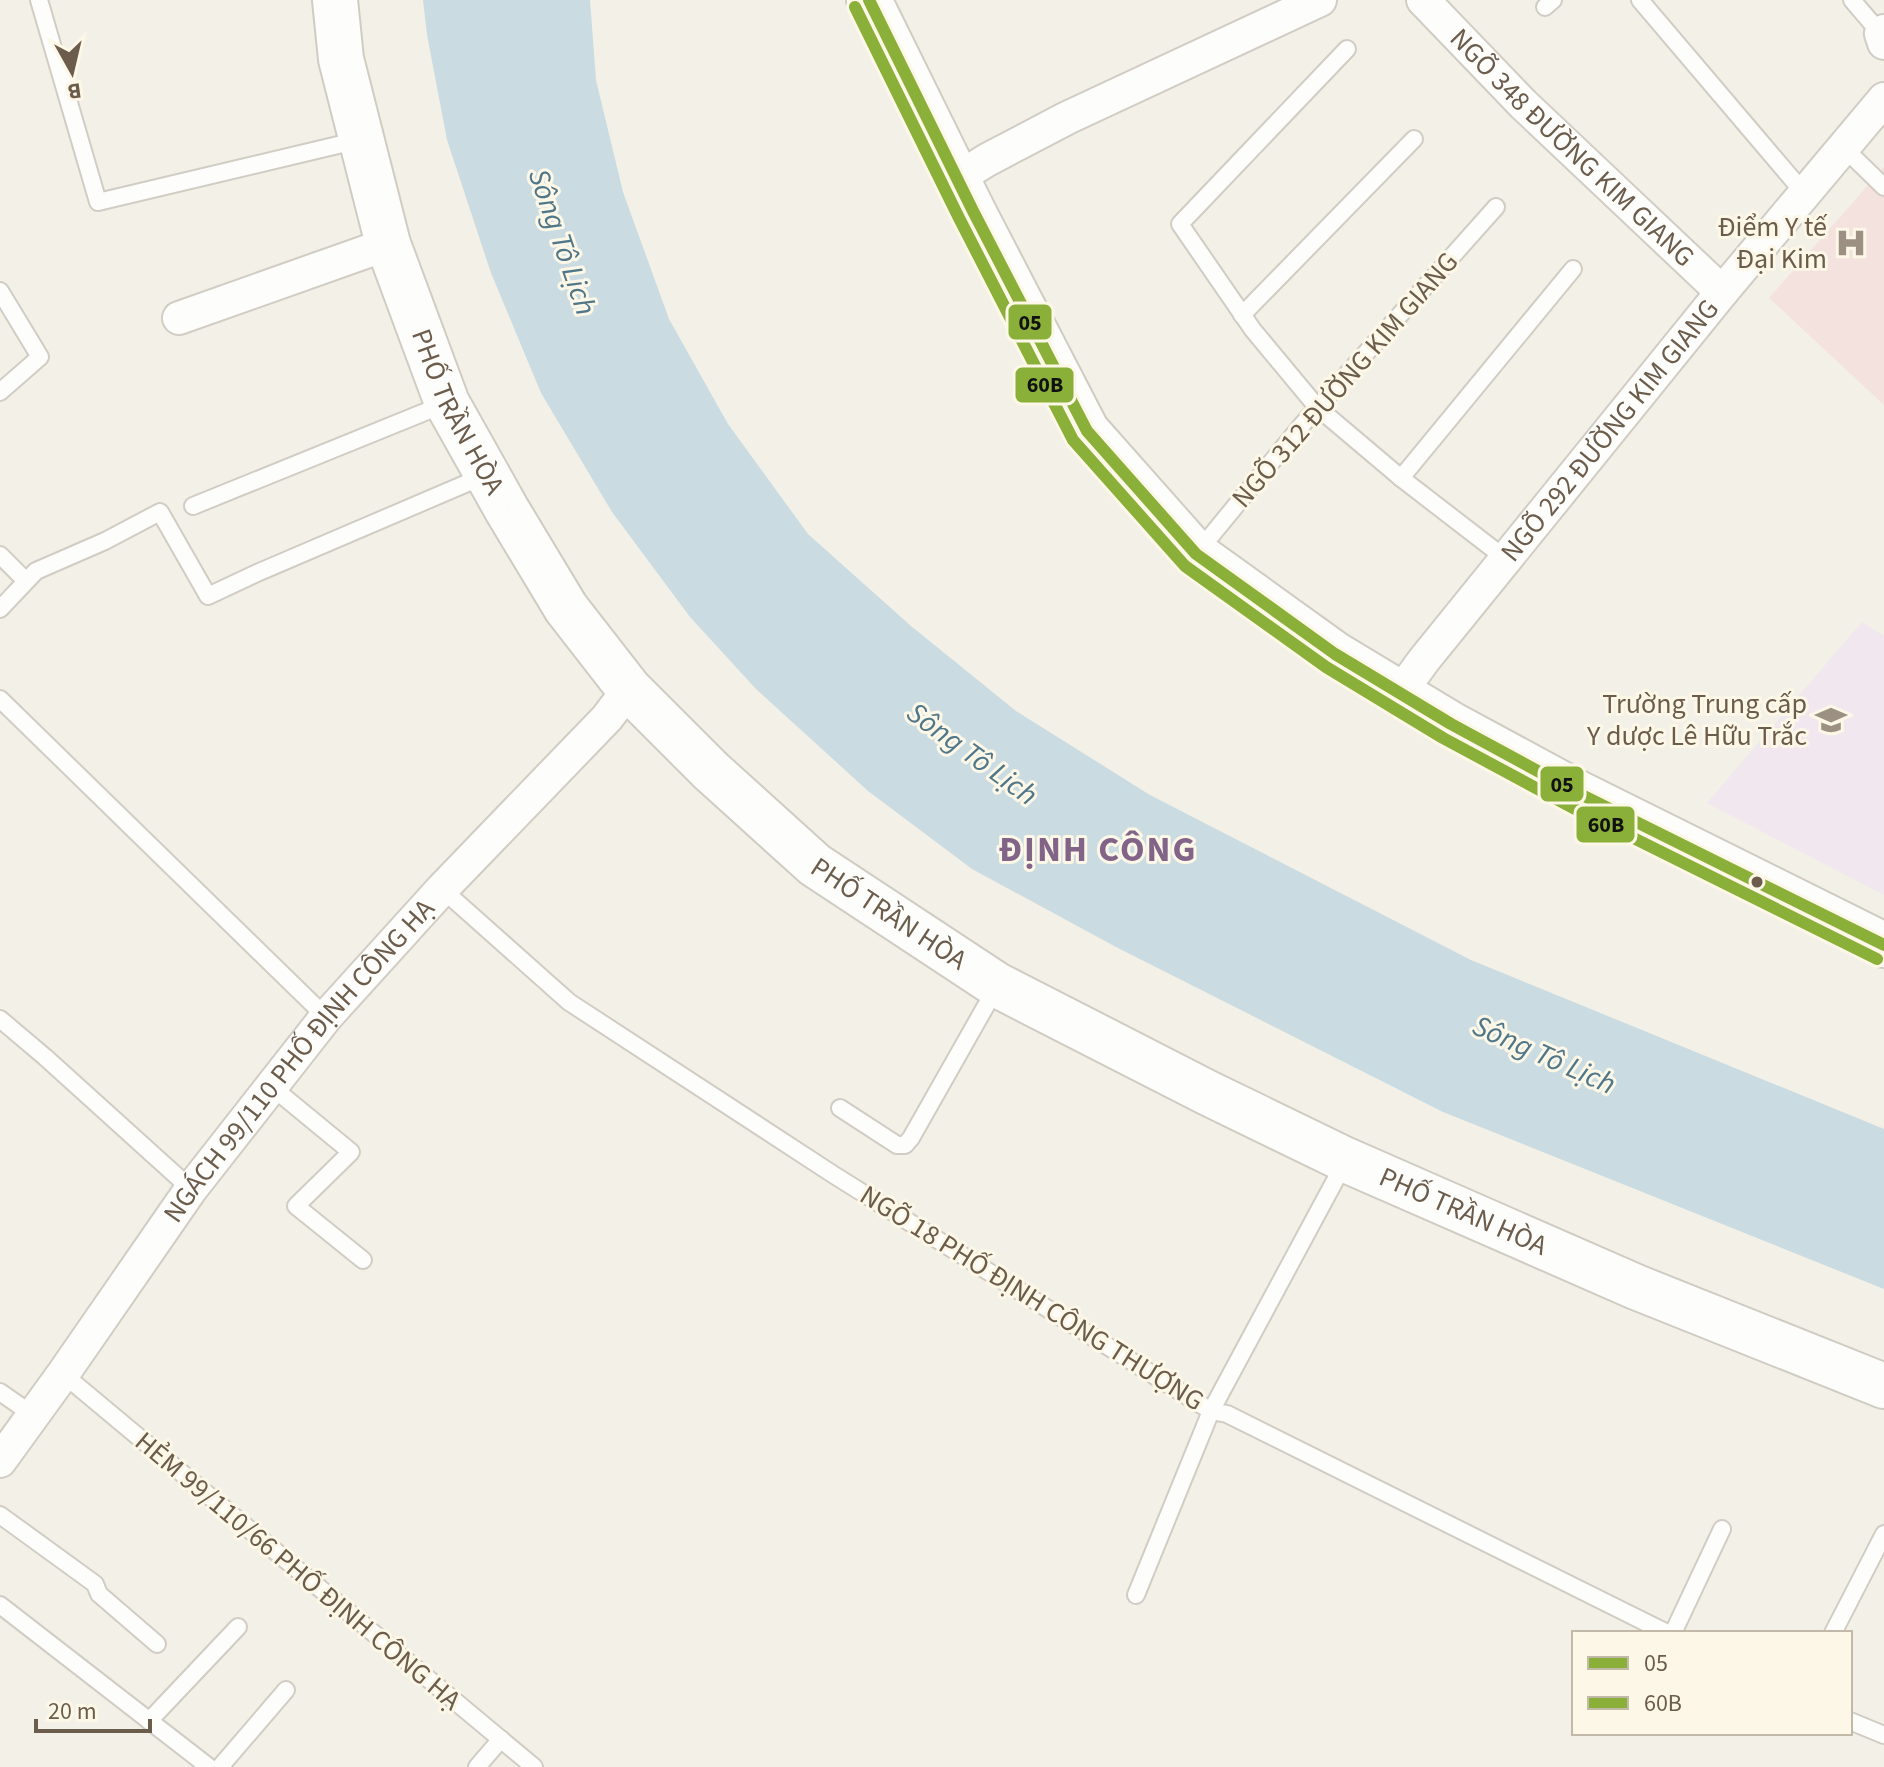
<svg xmlns="http://www.w3.org/2000/svg" width="1884" height="1767" viewBox="0 0 1884 1767" font-family="'Source Sans 3',sans-serif">
<rect width="100%" height="100%" fill="#f3f0e7"/>
<polygon fill="#f1e7ee" points="1862,622 1884,636 1884,895 1707,803"/>
<polygon fill="#f4e2de" points="1884,167 1884,405 1769,298"/>
<polygon fill="#cadce1" points="423,0 590,0 596,80 623,192 669,319 728,424 808,534 911,626 1016,711 1150,795 1471,960 1884,1129 1884,1289 1443,1112 1116,947 972,869 868,791 756,689 690,617 612,512 541,393 491,273 447,140 427,35"/>
<g fill="none" stroke-linecap="round" stroke-linejoin="round">
<defs>
<g id="lane">
<polyline points="39,0 98,202 359,140"/>
<polyline points="1640,0 1804,193"/>
<polyline points="1852,0 1881,34"/>
<polyline points="1545,7 1553,0"/>
<polyline points="1347,49 1180,224 1253,330 1317,407 1401,478 1573,269"/>
<polyline points="1843,147 1884,187"/>
<polyline points="0,291 40,357 0,392"/>
<polyline points="1242,315 1414,139"/>
<polyline points="1401,478 1506,559"/>
<polyline points="193,506 447,403"/>
<polyline points="1197,553 1301,426 1496,207"/>
<polyline points="0,555 26,581"/>
<polyline points="0,609 36,571 105,541 160,512 208,596 257,573 486,475"/>
<polyline points="0,699 326,1017"/>
<polyline points="442,889 569,1002 834,1175 1211,1411 1227,1414 1667,1633"/>
<polyline points="0,1019 45,1057 191,1189"/>
<polyline points="272,1087 351,1152 296,1206 363,1260"/>
<polyline points="840,1108 897,1145 905,1145 911,1138 996,988"/>
<polyline points="63,1374 534,1767"/>
<polyline points="0,1392 33,1415"/>
<polyline points="0,1515 95,1584 99,1594 157,1644"/>
<polyline points="1136,1595 1211,1411 1345,1162"/>
<polyline points="0,1605 209,1767"/>
<polyline points="1673,1633 1722,1529"/>
<polyline points="1833,1633 1884,1534"/>
<polyline points="149,1721 238,1627"/>
<polyline points="1850,1721 1884,1735"/>
<polyline points="220,1767 286,1690"/>
<polyline points="477,1767 501,1739"/>
</g>
<g id="street">
<path id="s1" d="M1423,0L1523,104L1722,292"/>
<polyline points="1884,31 1881,34 1884,43"/>
<polyline points="958,178 987,160 1067,118 1320,0"/>
<polyline points="179,318 388,244"/>
<path id="s2" d="M1400,693L1424,660L1722,292L1884,99"/>
<path id="s3" d="M0,1461L63,1374L191,1189L326,1017L442,889L607,718L629,689"/>
</g>
<g id="secondary">
<path id="s4" d="M335,0L341,59L388,244L447,403L507,510L566,608L629,689L711,771L815,865L997,985L1208,1093L1346,1160L1636,1287L1884,1386"/>
<polyline points="869,0 973,211 1087,431 1196,554 1335,654 1451,724 1582,795 1884,945"/>
</g>
</defs>
<use href="#lane" stroke="#d1ccc4" stroke-width="20"/>
<use href="#street" stroke="#d1ccc4" stroke-width="36"/>
<use href="#secondary" stroke="#d0ccc3" stroke-width="48"/>
<use href="#lane" stroke="#fdfdfb" stroke-width="16"/>
<use href="#street" stroke="#fdfdfb" stroke-width="32"/>
<use href="#secondary" stroke="#fdfdfb" stroke-width="44"/>
<defs>
<polyline id="bus-1" points="869,0 973,211 1087,431 1196,554 1335,654 1451,724 1582,795 1884,945"/>
<polyline id="bus-2" points="855,7 959,218 1073,440 1185,566 1326,667 1443,738 1575,809 1877,959"/>
</defs>
<use href="#bus-1" stroke="#fcf7e7" stroke-width="18"/>
<use href="#bus-2" stroke="#fcf7e7" stroke-width="18"/>
<use href="#bus-1" stroke="#8bb03a" stroke-width="12"/>
<use href="#bus-2" stroke="#8bb03a" stroke-width="12"/>
</g>
<defs>
<symbol id="hospital-bare" viewBox="-9 -9 18 18"><path d="M-5-5h3v3.5h4V-5h3V5h-3V1.5h-4V5h-3Z" fill="#9b9082" stroke="#fcf7e7" stroke-width="2.5" paint-order="stroke"/></symbol>
<symbol id="university-bare" viewBox="-9 -9 18 18"><path d="M0-5L7-2L0 1L-7-2ZM-4 1L0 2.5L4 1V4Q0 6-4 4Z" fill="#9b9082" stroke="#fcf7e7" stroke-width="2.5" paint-order="stroke"/></symbol>
</defs>
<g fill-rule="evenodd">
<use href="#hospital-bare" x="1829" y="221" width="44" height="44"/>
<use href="#university-bare" x="1809" y="698" width="44" height="44"/>
</g>
<circle fill="#6c5c4c" stroke="#fcf7e7" stroke-width="3" cx="1757" cy="882" r="7"/>
<g text-anchor="middle" dominant-baseline="central" stroke-width="6" stroke-linejoin="round" paint-order="stroke">
<g font-size="28" fill="#6c5c4c" stroke="#fcf7e7">
<text stroke="none"><textPath href="#s1" startOffset="210">NGÕ 348 ĐƯỜNG KIM GIANG</textPath></text>
<text transform="translate(1345 380) rotate(-49)">NGÕ 312 ĐƯỜNG KIM GIANG</text>
<text stroke="none"><textPath href="#s4" startOffset="432">PHỐ TRẦN HÒA</textPath></text>
<text stroke="none"><textPath href="#s2" startOffset="336">NGÕ 292 ĐƯỜNG KIM GIANG</textPath></text>
<text stroke="none"><textPath href="#s4" startOffset="1104">PHỐ TRẦN HÒA</textPath></text>
<text stroke="none"><textPath href="#s3" startOffset="500">NGÁCH 99/110 PHỐ ĐỊNH CÔNG HẠ</textPath></text>
<text stroke="none"><textPath href="#s4" startOffset="1752">PHỐ TRẦN HÒA</textPath></text>
<text transform="translate(1032 1298) rotate(32)">NGÕ 18 PHỐ ĐỊNH CÔNG THƯỢNG</text>
<text transform="translate(298 1571) rotate(40)">HẺM 99/110/66 PHỐ ĐỊNH CÔNG HẠ</text>
</g>
<g font-size="28" fill="#6c5c4c" stroke="#fcf7e7" text-anchor="end">
<text x="1827" y="227">Điểm Y tế<tspan x="1827" dy="32">Đại Kim</tspan></text>
<text x="1807" y="704">Trường Trung cấp<tspan x="1807" dy="32">Y dược Lê Hữu Trắc</tspan></text>
</g>
<g font-size="30" font-style="italic" fill="#507789" stroke="#fcf7e7">
<text transform="translate(562 242) rotate(71)">Sông Tô Lịch</text>
<text transform="translate(972 754) rotate(36)">Sông Tô Lịch</text>
<text transform="translate(1544 1055) rotate(24)">Sông Tô Lịch</text>
</g>
<g font-size="36" font-weight="bold" letter-spacing="2" fill="#826488" stroke="#fcf7e7">
<text x="1098" y="849">ĐỊNH CÔNG</text>
</g>
</g>
<g stroke="#fcf7e7" stroke-width="3">
<rect x="1007" y="303" width="46" height="38" rx="8" fill="#8bb03a"/>
<rect x="1014" y="366" width="61" height="38" rx="8" fill="#8bb03a"/>
<rect x="1539" y="765" width="46" height="38" rx="8" fill="#8bb03a"/>
<rect x="1575" y="805" width="61" height="39" rx="8" fill="#8bb03a"/>
</g>
<g font-size="22" text-anchor="middle" font-weight="bold" fill="#111">
<text x="1030" y="330">05</text>
<text x="1045" y="392">60B</text>
<text x="1562" y="792">05</text>
<text x="1606" y="832">60B</text>
</g>
<rect x="1572" y="1631" width="280" height="104" fill="#fcf7e7" stroke="#c2b9a9" stroke-width="2"/>
<rect x="1588" y="1657" width="40" height="12" fill="#8bb03a" stroke="#c2b9a9" stroke-width="2"/>
<text x="1644" y="1671" font-size="24" fill="#6c5c4c">05</text>
<rect x="1588" y="1697" width="40" height="12" fill="#8bb03a" stroke="#c2b9a9" stroke-width="2"/>
<text x="1644" y="1711" font-size="24" fill="#6c5c4c">60B</text>
<g transform="translate(72 72) rotate(172)" stroke="#fcf7e7" stroke-width="6" paint-order="stroke">
<path d="M0-6L14 30L0 20L-14 30Z" fill="#6c5c4c"/>
<text y="-12" font-size="22" font-weight="bold" text-anchor="middle" fill="#6c5c4c">B</text>
</g>
<path d="M36 1719v12h114v-12" fill="none" stroke="#6c5c4c" stroke-width="4"/>
<text x="48" y="1719" font-size="24" fill="#6c5c4c" stroke="#fcf7e7" stroke-width="6" paint-order="stroke">20 m</text>
</svg>
